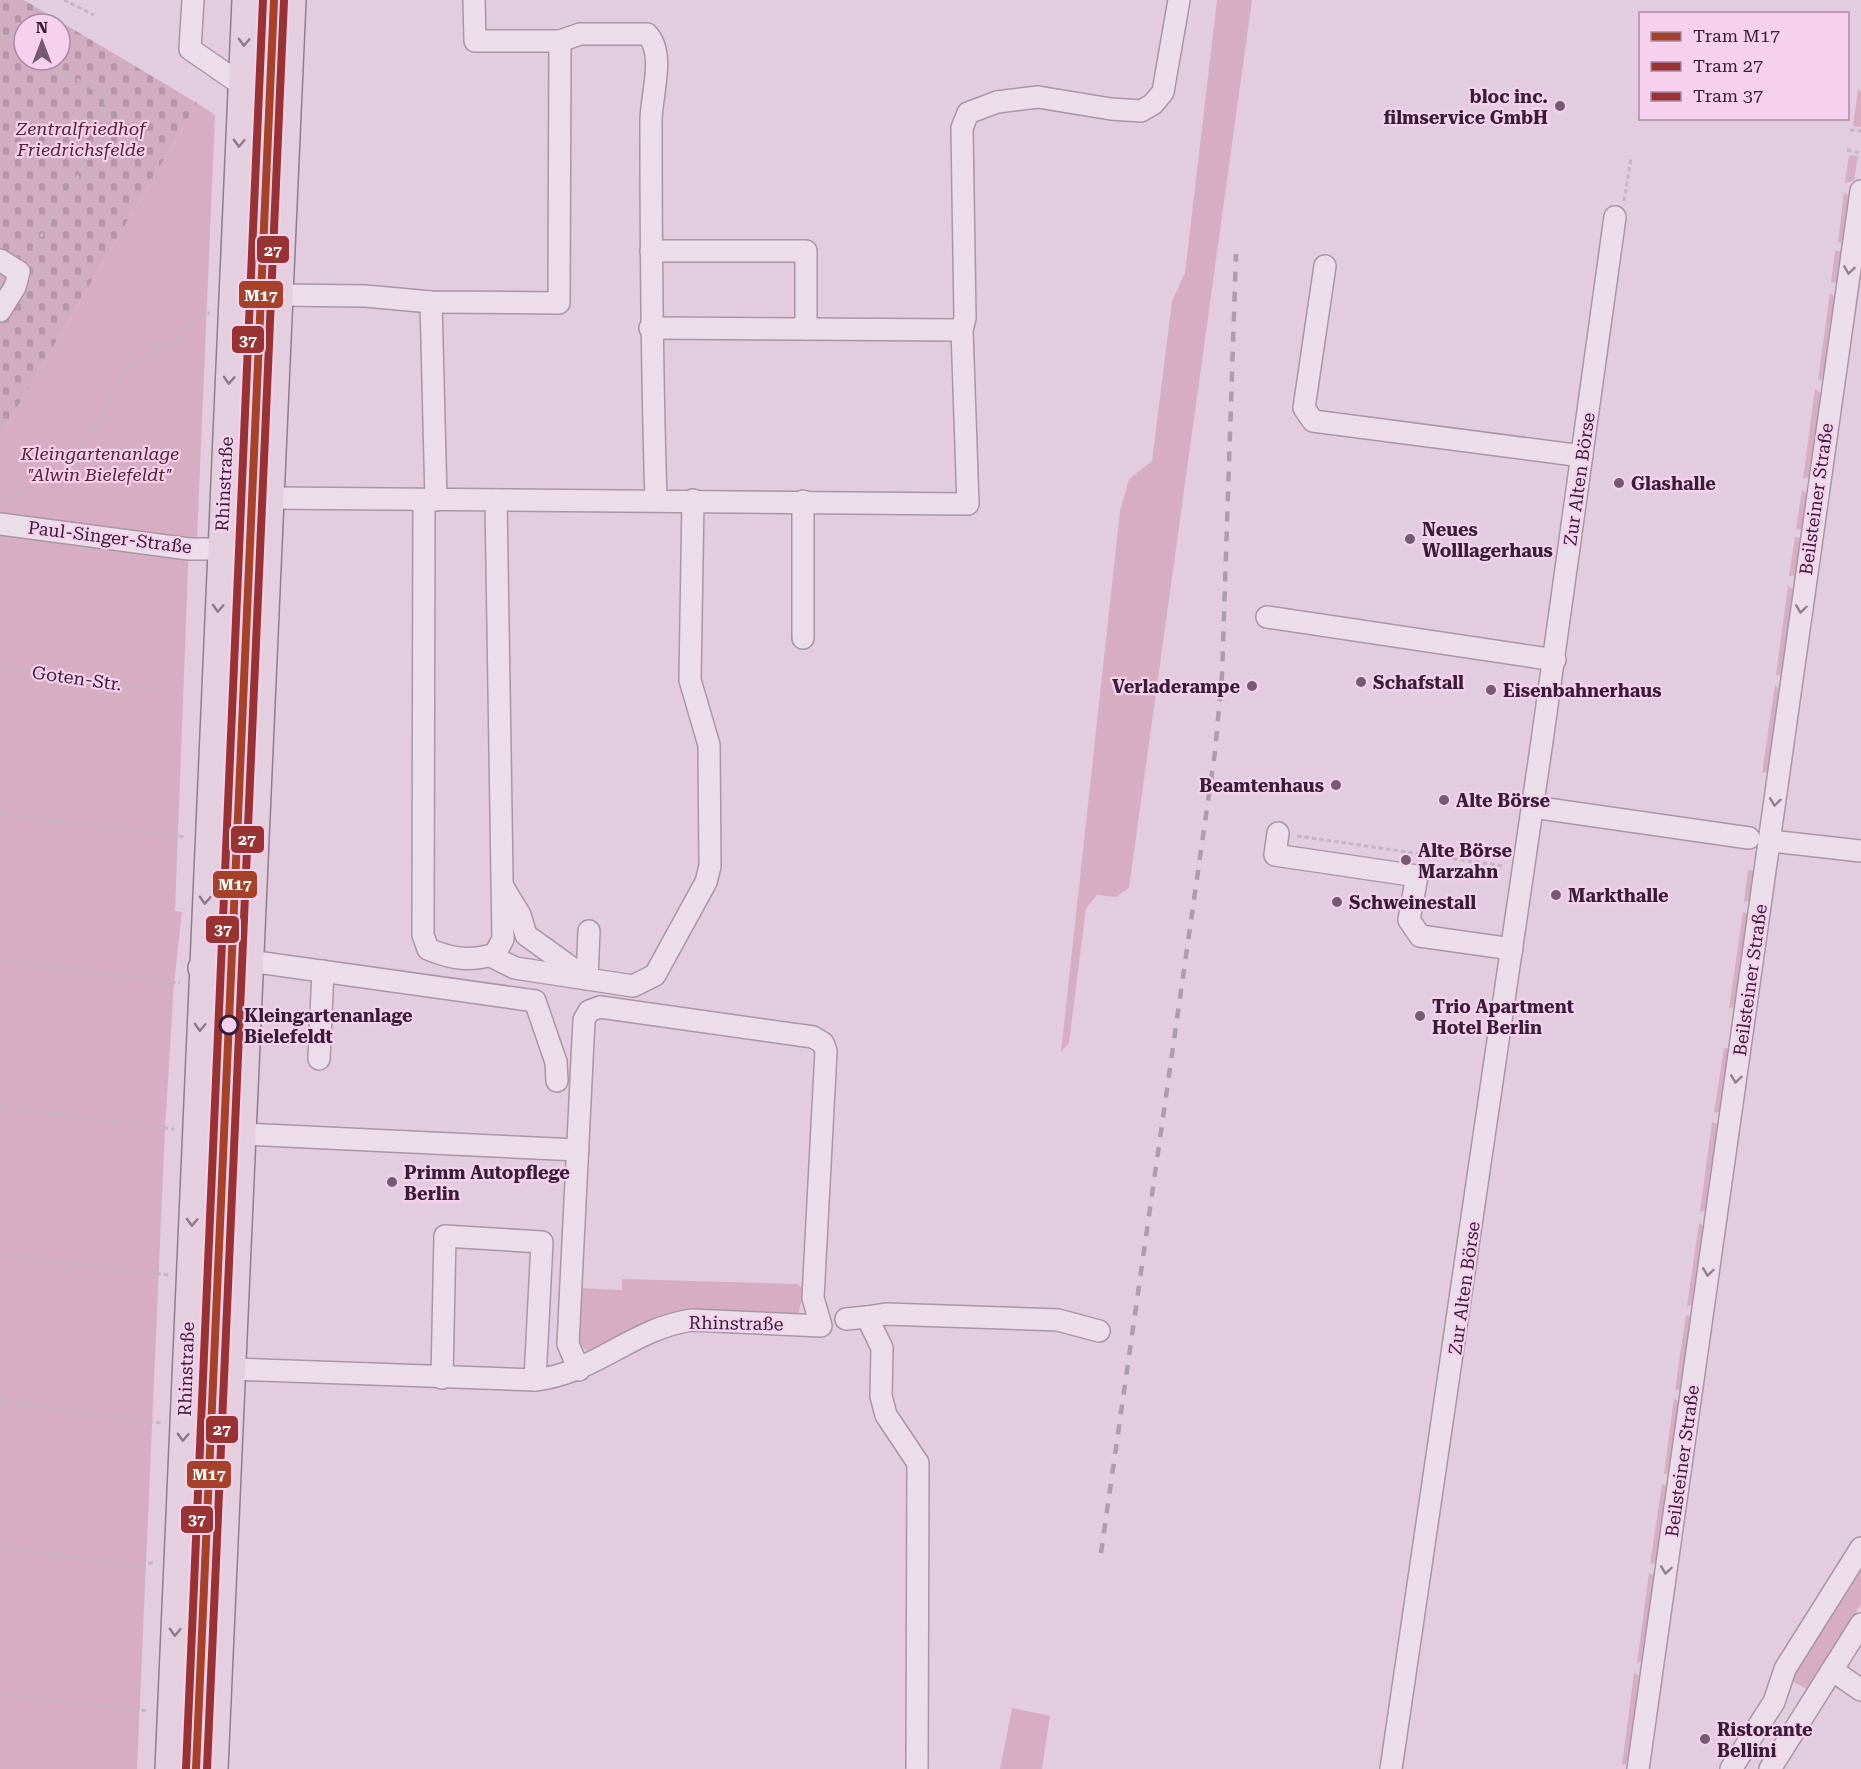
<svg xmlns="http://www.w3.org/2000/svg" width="1861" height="1769" viewBox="0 0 1861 1769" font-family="'Roboto Serif',serif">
<defs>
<pattern id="cemetery-stones" width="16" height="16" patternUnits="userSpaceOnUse" patternTransform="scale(1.5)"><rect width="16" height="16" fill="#d1aebf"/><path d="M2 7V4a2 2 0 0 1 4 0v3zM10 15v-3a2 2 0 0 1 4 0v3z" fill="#b495a5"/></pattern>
</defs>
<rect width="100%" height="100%" fill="#e4ccdf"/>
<g fill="#d7aec1">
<polygon points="1217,0 1252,0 1129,888 1116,897 1097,895 1086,908 1069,1043 1061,1052 1120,511 1129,479 1152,461 1172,301 1185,273"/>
<polygon points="1858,90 1861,91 1861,127 1853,126"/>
<polygon points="197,103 215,115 197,539 189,543 175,911 182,912 174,983 165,1129 137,1769 0,1769 0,436"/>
<polygon points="1849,155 1858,156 1854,181 1845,183"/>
<polygon points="1844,192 1852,198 1846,243 1838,242"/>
<polygon points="1835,251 1844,252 1840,281 1831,283"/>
<polygon points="1830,293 1837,299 1827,378 1818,380"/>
<polygon points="1815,389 1823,395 1811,476 1803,479"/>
<polygon points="1802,490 1809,495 1804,530 1796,529"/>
<polygon points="1795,537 1802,538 1797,575 1789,576"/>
<polygon points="1788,586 1795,591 1784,674 1776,675"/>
<polygon points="1775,685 1782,692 1771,771 1762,773"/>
<polygon points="1748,870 1757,871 1752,900 1744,902"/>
<polygon points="1743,912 1750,916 1738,1006 1729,1008"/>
<polygon points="1724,1048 1731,1049 1723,1111 1714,1113"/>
<polygon points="1712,1122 1721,1126 1710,1209 1700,1212"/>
<polygon points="1699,1223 1706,1228 1696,1304 1687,1306"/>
<polygon points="622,1279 798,1284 804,1290 798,1315 682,1311 650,1322 588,1353 578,1341 580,1288 622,1290"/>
<polygon points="1686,1315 1694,1318 1685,1389 1675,1390"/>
<polygon points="1674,1398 1681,1403 1673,1472 1664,1474"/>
<polygon points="1662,1484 1670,1488 1659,1562 1650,1564"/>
<polygon points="1861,1559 1861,1604 1807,1689 1788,1679"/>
<polygon points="1649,1573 1658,1578 1646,1661 1637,1663"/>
<polygon points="1634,1673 1643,1677 1631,1762 1622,1765"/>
<polygon points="1012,1708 1050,1716 1042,1769 1000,1769"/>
</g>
<path fill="url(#cemetery-stones)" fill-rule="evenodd" d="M0,0H24L197,103L0,436ZM24,24H60V60H24Z"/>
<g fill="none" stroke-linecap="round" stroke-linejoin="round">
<defs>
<g id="minor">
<polyline points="193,0 190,49 242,85"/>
<path d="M560,41L580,34H647C666,54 651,95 651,121C651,247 652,373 656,500"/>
<polyline points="651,251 806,251 806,329"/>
<polyline points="0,260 19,272 15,287 0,311"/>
<polyline points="1325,266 1304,408 1313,421 1582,456"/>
<polyline points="279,295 365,296 431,302 559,303 560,41 475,41 474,0"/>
<polyline points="431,302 436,500"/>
<polyline points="650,328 962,330"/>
<polyline points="271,498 968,504 962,330 965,318 962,128 968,113 997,102 1038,97 1111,109 1141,111 1153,104 1163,92 1179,0"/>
<path d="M424,500L423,935L428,949C452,959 470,962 495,954L503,939L496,500"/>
<polyline points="803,501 803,638"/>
<polyline points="0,524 189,549 221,549"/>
<polyline points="1267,617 1555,660"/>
<polyline points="1533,807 1749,838"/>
<polyline points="1278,833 1275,855 1417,876 1409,920 1420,936 1512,949"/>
<polyline points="1771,841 1861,851"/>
<polyline points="503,887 520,915 526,935 587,979 589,931"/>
<polyline points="491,956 515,968 633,986 655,975 706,882 710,866 709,745 690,680 693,500"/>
<polyline points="250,961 535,1001 556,1062 557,1081"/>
<polyline points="319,1059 323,971"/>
<polyline points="242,1134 578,1150"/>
<polyline points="867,1317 886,1314 1058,1320 1099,1331"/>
<polyline points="846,1319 867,1317 882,1348 881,1396 886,1415 918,1463 917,1769"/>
<path d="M232,1369L535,1380C596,1373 631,1329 692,1320L821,1326L813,1298L826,1051L823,1043L813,1037L600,1007L589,1011L584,1020L568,1344L579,1370"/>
<polyline points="442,1378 445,1236 542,1242 535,1380"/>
<polyline points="1832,1670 1861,1690"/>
<path d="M1391,1769C1468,1252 1545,735 1615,217"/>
<polyline points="1638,1769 1861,191"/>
<polyline points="1731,1769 1774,1702 1785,1669 1861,1548"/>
<polyline points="1770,1769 1861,1624"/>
</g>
<g id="major">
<polyline points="202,968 249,970"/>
<polyline points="169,1769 246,0"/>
<polyline points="214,1769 292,0"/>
</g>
</defs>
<use href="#minor" stroke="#a995a6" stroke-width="24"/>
<use href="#major" stroke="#8f7c8c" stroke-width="30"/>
<g stroke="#c5b5c2" stroke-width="3" stroke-dasharray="4.5 3" stroke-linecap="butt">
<polyline points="64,0 94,15"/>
<polyline points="0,34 24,49"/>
<polyline points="1850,130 1861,131"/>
<polyline points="1847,150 1861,153"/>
<polyline points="1624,201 1631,158"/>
<polyline points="29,256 106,130 105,96 44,60"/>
<polyline points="0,502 73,464 91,435 126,369 150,353 174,343 202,313 210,313"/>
<polyline points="0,667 155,689"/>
<polyline points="0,814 186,837"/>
<polyline points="1297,836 1504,866"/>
<polyline points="0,960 180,983"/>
<polyline points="0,1107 174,1129"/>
<polyline points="0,1254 168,1275"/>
<polyline points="0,1401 161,1423"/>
<polyline points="0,1547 139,1566 155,1562"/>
<polyline points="0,1694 148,1711"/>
</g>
<use href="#minor" stroke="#ecdee9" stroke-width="21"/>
<use href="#major" stroke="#e4cfdf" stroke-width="27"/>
<polyline stroke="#ac9ea9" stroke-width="4.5" stroke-dasharray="10 10" stroke-linecap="butt" points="1101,1553 1215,752 1222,675 1236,254"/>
<defs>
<polyline id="tram-1" points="196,1769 274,0"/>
<polyline id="tram-2" points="207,1769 284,0"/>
<polyline id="tram-3" points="186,1769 263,0"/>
</defs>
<use href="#tram-1" stroke="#f6d1ed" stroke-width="12"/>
<use href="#tram-2" stroke="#f6d1ed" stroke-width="12"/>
<use href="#tram-3" stroke="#f6d1ed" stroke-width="12"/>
<use href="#tram-1" stroke="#a6422a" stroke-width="8"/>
<use href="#tram-2" stroke="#933" stroke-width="8"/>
<use href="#tram-3" stroke="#933" stroke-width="8"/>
</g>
<defs><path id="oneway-chevron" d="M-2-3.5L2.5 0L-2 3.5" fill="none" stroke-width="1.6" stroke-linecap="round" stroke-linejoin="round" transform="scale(1.5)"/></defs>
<g stroke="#8e768c">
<use href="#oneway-chevron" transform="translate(244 42) rotate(92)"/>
<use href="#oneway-chevron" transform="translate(239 143) rotate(93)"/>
<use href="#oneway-chevron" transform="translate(229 380) rotate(93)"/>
<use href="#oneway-chevron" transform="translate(218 608) rotate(93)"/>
<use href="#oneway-chevron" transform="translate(205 900) rotate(93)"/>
<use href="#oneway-chevron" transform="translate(200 1027) rotate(92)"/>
<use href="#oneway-chevron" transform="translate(192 1222) rotate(92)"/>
<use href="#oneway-chevron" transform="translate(183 1437) rotate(92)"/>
<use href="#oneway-chevron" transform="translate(175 1632) rotate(92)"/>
</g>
<g stroke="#927e90">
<use href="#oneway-chevron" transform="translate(1849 270) rotate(99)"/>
<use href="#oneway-chevron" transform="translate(1801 609) rotate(98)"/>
<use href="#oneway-chevron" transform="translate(1775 802) rotate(97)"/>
<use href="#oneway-chevron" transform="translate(1736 1079) rotate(98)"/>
<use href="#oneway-chevron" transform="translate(1708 1272) rotate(98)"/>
<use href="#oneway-chevron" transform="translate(1666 1570) rotate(98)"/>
</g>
<g fill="#755a72" stroke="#f6d1ed" stroke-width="2">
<circle cx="1560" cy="106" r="6"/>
<circle cx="1619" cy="483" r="6"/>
<circle cx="1410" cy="539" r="6"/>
<circle cx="1361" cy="682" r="6"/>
<circle cx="1252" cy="686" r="6"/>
<circle cx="1491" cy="690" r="6"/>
<circle cx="1336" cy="785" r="6"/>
<circle cx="1444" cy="800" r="6"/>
<circle cx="1406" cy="860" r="6"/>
<circle cx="1556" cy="895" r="6"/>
<circle cx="1337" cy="902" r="6"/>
<circle cx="1420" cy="1016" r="6"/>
<circle cx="392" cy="1182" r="6"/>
<circle cx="1705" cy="1739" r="6"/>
</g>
<circle fill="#f6d1ed" stroke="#391d38" stroke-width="3" cx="229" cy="1025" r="9"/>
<g text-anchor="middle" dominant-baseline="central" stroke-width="4.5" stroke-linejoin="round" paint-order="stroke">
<g font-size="18" font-weight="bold" fill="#391d38" stroke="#f6d1ed" text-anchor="start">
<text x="1548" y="96" text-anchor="end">bloc inc.<tspan x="1548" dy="21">filmservice GmbH</tspan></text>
<text x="1631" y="483">Glashalle</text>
<text x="1422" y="529">Neues<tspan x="1422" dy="21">Wolllagerhaus</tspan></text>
<text x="1373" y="682">Schafstall</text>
<text x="1240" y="686" text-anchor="end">Verladerampe</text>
<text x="1503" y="690">Eisenbahnerhaus</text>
<text x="1324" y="785" text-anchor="end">Beamtenhaus</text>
<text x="1456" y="800">Alte Börse</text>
<text x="1418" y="850">Alte Börse<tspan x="1418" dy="21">Marzahn</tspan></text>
<text x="1568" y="895">Markthalle</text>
<text x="1349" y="902">Schweinestall</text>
<text x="1432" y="1006">Trio Apartment<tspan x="1432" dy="21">Hotel Berlin</tspan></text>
<text x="404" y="1172">Primm Autopflege<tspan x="404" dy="21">Berlin</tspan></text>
<text x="1717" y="1729">Ristorante<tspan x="1717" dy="21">Bellini</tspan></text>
</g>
<g font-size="18" font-style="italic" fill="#56232e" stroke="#f6d1ed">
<text x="81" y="128">Zentralfriedhof<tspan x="81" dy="21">Friedrichsfelde</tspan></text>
<text x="100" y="453">Kleingartenanlage<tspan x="100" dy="21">"Alwin Bielefeldt"</tspan></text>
</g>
<g font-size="18" fill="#391d38" stroke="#f6d1ed">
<text transform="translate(1579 479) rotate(-82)">Zur Alten Börse</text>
<text transform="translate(224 484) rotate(-87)">Rhinstraße</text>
<text transform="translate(1816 499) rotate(-82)">Beilsteiner Straße</text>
<text transform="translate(110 537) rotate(7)">Paul-Singer-Straße</text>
<text transform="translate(77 678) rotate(8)">Goten-Str.</text>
<text transform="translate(1750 980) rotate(-82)">Beilsteiner Straße</text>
<text transform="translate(1464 1288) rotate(-82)">Zur Alten Börse</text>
<text transform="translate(736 1323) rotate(1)">Rhinstraße</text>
<text transform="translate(186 1369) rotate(-88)">Rhinstraße</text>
<text transform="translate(1682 1461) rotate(-82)">Beilsteiner Straße</text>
</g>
<g font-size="18" font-weight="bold" fill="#391d38" stroke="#f6d1ed" text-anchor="start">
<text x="244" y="1015">Kleingartenanlage<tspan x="244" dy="21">Bielefeldt</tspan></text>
</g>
</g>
<g stroke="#f6d1ed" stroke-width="2">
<rect x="256" y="235" width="34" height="29" rx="6" fill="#933"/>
<rect x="238" y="280" width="46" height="29" rx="6" fill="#a6422a"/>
<rect x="231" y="325" width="34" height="29" rx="6" fill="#933"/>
<rect x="230" y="825" width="35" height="29" rx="6" fill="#933"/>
<rect x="212" y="870" width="46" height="29" rx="6" fill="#a6422a"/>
<rect x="205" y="915" width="35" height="29" rx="6" fill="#933"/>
<rect x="205" y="1415" width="34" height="29" rx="6" fill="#933"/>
<rect x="186" y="1460" width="46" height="29" rx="6" fill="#a6422a"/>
<rect x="180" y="1505" width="34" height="29" rx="6" fill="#933"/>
</g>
<g font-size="16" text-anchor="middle" font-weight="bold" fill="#fff">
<text x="273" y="256">27</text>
<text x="261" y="301">M17</text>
<text x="248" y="346">37</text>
<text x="247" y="845">27</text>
<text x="235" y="890">M17</text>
<text x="223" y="935">37</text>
<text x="222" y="1435">27</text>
<text x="209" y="1480">M17</text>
<text x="197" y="1525">37</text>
</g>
<rect x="1639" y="12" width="210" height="108" fill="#f6d1ed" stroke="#aa89a5" stroke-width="1.5"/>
<rect x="1651" y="32" width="30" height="9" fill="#a6422a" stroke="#aa89a5" stroke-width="1.5"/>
<text x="1693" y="42" font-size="18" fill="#391d38">Tram M17</text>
<rect x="1651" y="62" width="30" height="9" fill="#993333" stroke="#aa89a5" stroke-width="1.5"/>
<text x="1693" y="72" font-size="18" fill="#391d38">Tram 27</text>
<rect x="1651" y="92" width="30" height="9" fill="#993333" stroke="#aa89a5" stroke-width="1.5"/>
<text x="1693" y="102" font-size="18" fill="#391d38">Tram 37</text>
<g transform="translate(42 42)"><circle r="28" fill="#f6d1ed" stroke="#aa89a5" stroke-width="1.5"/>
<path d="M0-4.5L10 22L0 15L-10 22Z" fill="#755a72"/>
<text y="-9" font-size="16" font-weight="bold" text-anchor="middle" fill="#391d38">N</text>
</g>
</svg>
